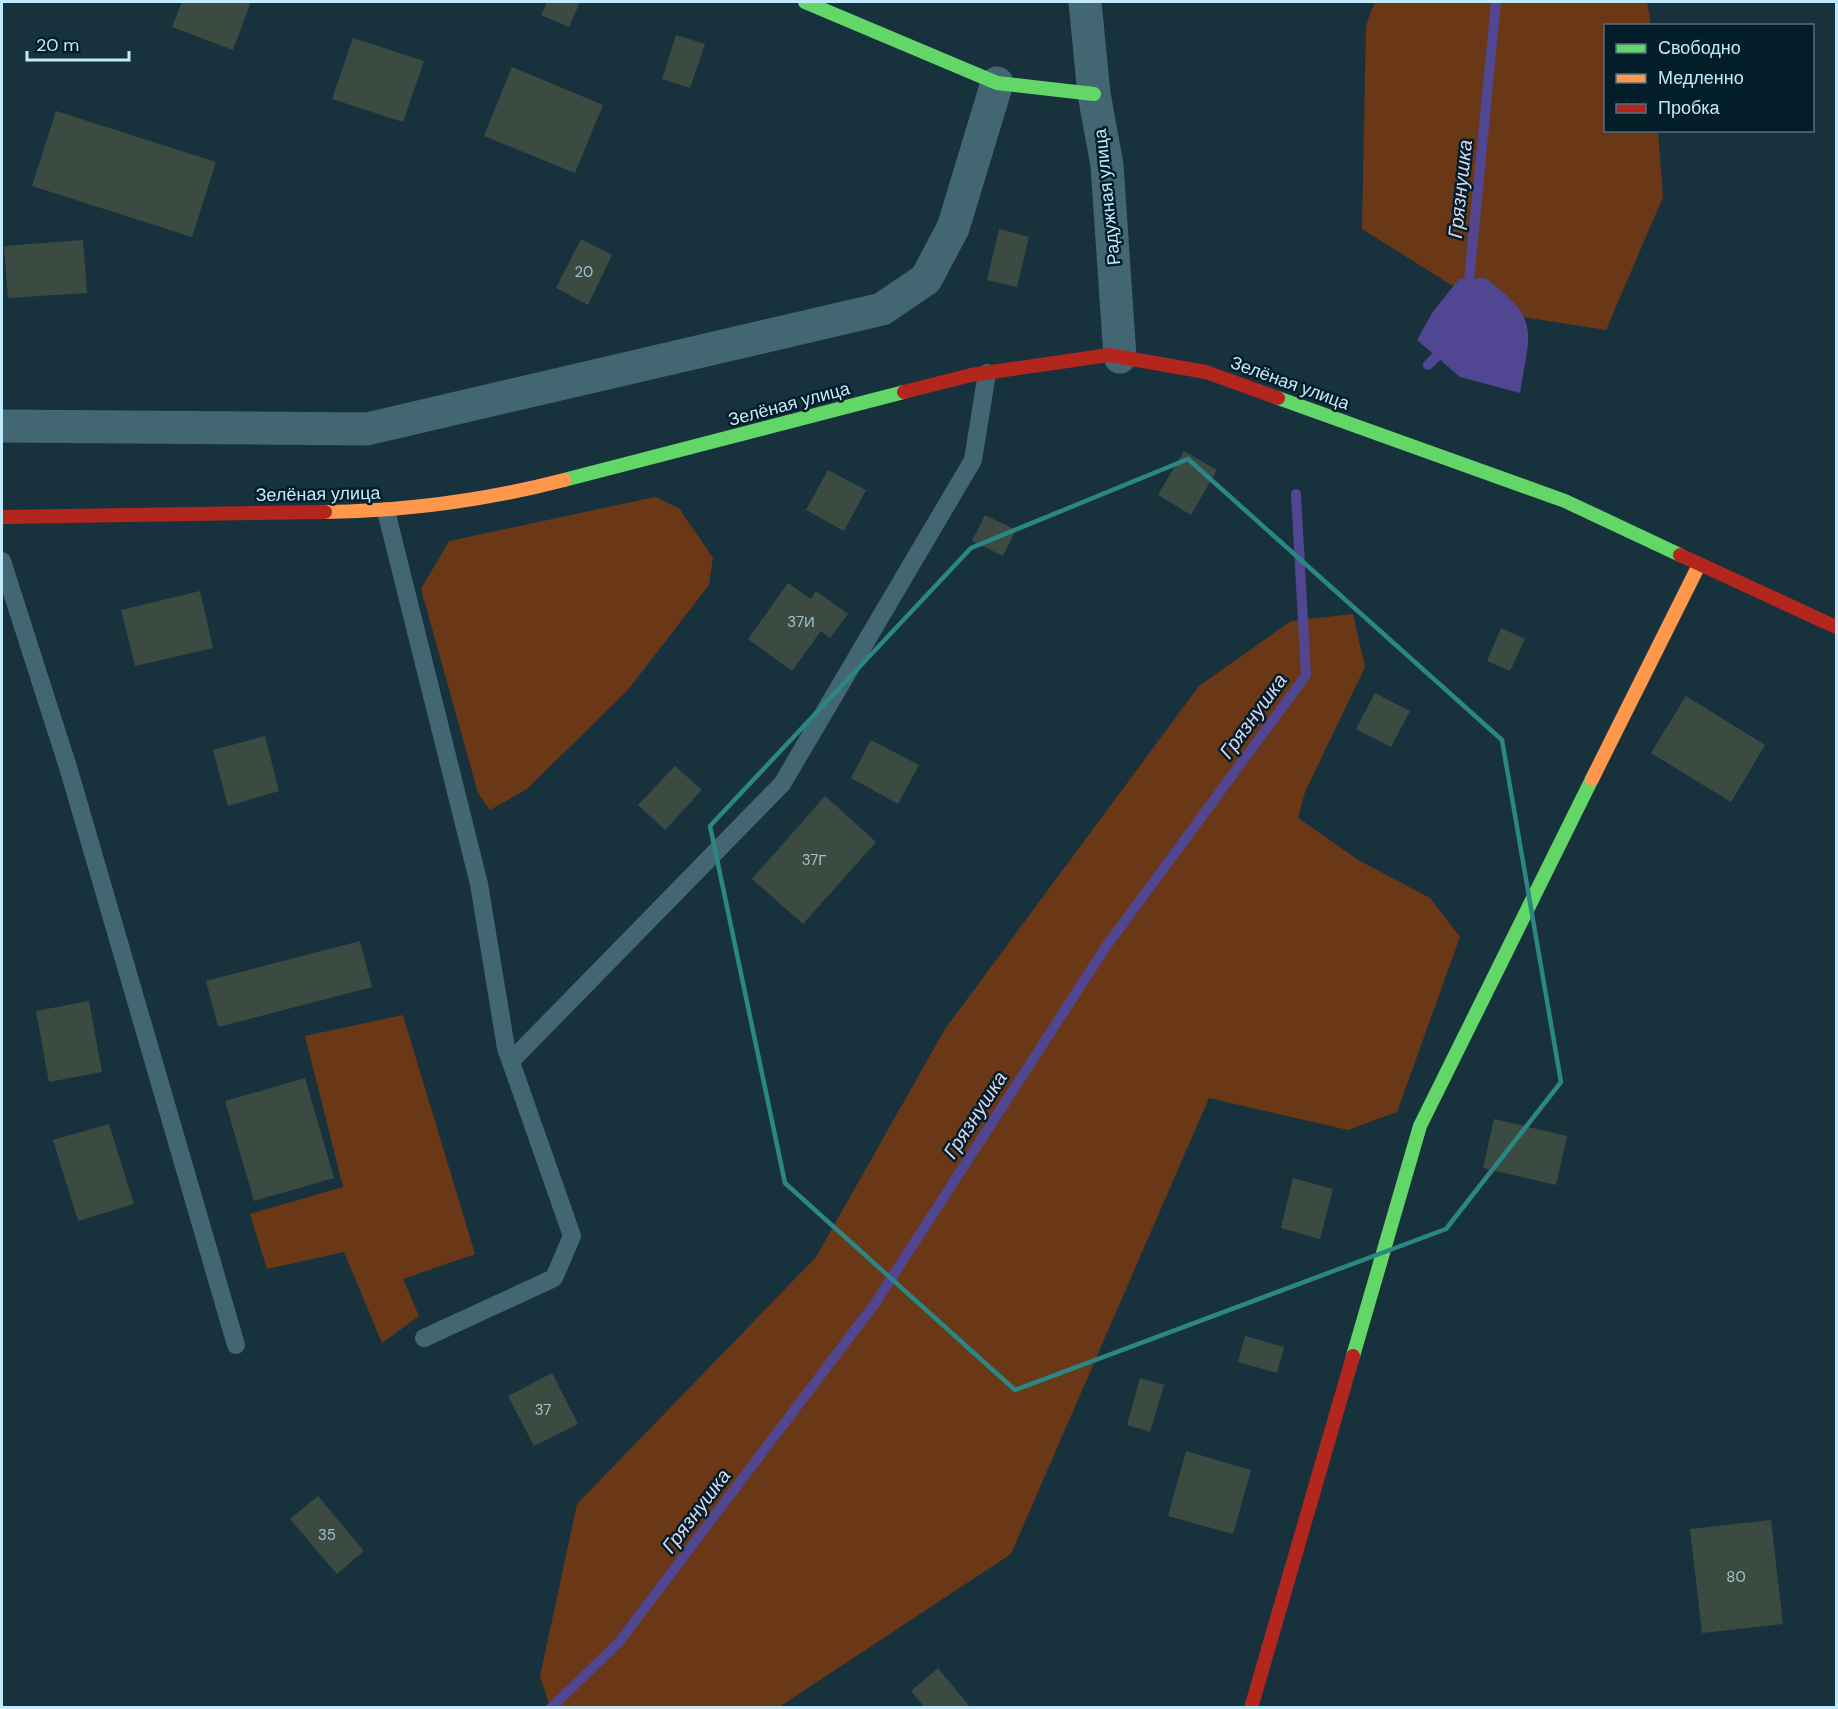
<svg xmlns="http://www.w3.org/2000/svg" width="1838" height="1709" viewBox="0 0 1838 1709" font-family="'DM Sans',sans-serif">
<rect width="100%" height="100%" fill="#17323c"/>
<g fill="#6a3817">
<polygon points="1375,2 1647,2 1651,25 1606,26 1606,130 1658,131 1663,197 1606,330 1496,313 1362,229 1366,25"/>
<polygon points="655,497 679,508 713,558 709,585 627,691 527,789 490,810 478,793 421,589 449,541"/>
<polygon points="1353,614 1365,667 1305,792 1298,818 1360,861 1430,898 1460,937 1397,1112 1348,1130 1209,1098 1011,1554 779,1707 550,1707 540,1676 577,1504 816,1257 945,1029 1199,686 1291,621"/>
<polygon points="403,1015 475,1254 403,1279 419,1316 382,1343 344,1252 267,1269 250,1214 343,1187 305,1036"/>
</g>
<path fill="#504691" d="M1485,278C1541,319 1530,330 1520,393L1460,377L1417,340L1432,313L1459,279Z"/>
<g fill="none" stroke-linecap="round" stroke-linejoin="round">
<g stroke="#504691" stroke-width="10">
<polyline points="1468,291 1496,2"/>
<polyline points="1428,365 1444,349"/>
<polyline points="551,1708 619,1642 876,1302 1105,948 1306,675 1296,494"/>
</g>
</g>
<g fill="#3b4b42">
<polygon points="182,2 251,2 233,50 172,27"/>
<polygon points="547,2 580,2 569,27 541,15"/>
<polygon points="676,35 705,44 690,88 662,79"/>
<polygon points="353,38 424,61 403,122 332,99"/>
<polygon points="512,67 603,105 575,173 484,136"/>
<polygon points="56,111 216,162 192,237 32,186"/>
<polygon points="999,229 1029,237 1017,287 987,280"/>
<polygon points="581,239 612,255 588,305 556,288"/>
<polygon points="83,240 87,293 8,298 4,246"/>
<polygon points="1184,451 1217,470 1191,515 1158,495"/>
<polygon points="828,470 866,490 844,531 806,510"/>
<polygon points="985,515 1016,530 1003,556 972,541"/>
<polygon points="788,583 811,599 816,591 848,614 830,638 821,631 792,671 748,639"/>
<polygon points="200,591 213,648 135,666 121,610"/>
<polygon points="1501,628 1525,639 1510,671 1487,661"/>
<polygon points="1375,693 1410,711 1391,747 1356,729"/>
<polygon points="1686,696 1765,745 1731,802 1651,753"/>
<polygon points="265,736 279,791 228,806 213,750"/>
<polygon points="871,740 919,765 898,804 851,778"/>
<polygon points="675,766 702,790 665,830 638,805"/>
<polygon points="825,796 876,842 803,924 752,879"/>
<polygon points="360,941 372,987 218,1027 206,981"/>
<polygon points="89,1001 102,1072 49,1082 36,1011"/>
<polygon points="305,1078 334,1178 254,1201 225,1101"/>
<polygon points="1494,1119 1567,1136 1556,1185 1483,1168"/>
<polygon points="109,1124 134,1204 78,1221 53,1140"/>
<polygon points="1293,1178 1333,1189 1320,1239 1281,1228"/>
<polygon points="1245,1336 1284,1347 1277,1373 1238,1362"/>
<polygon points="552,1373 578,1424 534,1446 508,1396"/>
<polygon points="1140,1378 1164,1385 1150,1432 1127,1425"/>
<polygon points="1186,1451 1251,1470 1233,1534 1168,1516"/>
<polygon points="318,1496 364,1551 337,1574 290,1519"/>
<polygon points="1771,1520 1783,1624 1702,1633 1690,1529"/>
<polygon points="938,1668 971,1708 925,1708 911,1691"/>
</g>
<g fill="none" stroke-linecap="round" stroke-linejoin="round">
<g stroke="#426773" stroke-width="18">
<polyline points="386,511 479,884 506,1048 572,1236 554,1278 424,1338"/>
<polyline points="2,561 68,767 236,1345"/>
<polyline points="511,1061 782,784 973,460 987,373"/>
</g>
<g stroke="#426773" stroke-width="33">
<polyline points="1085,2 1094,94 1107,165 1120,357"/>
<polyline points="2,426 367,429 882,309 926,279 953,228 997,83"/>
</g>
<g stroke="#63d668" stroke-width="14">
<polyline points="805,2 997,83 1094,94"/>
<polyline points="1278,398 1565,501 1680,555"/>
<polyline points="564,480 904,392"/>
<polyline points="1353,1356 1420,1126 1592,779"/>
</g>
<g stroke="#ff974d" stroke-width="14">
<path d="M325,512C404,511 487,500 564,480"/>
<polyline points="1592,779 1699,565"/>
</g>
<g stroke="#b3261e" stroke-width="14">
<polyline points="904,392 971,375 1109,355 1206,372 1278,398"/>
<polyline points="2,517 325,512"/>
<polyline points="1680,555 1836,627"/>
<polyline points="1251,1708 1353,1356"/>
</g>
</g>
<path fill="none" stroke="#2a8783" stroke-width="4.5" stroke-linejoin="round" d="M1188,459L1502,740L1561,1082L1446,1229L1015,1390L785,1183L710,826L971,548Z"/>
<g text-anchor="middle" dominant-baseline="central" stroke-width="5" stroke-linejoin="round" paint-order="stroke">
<g font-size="15" fill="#a0c2ce">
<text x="584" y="272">20</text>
<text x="801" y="622">37И</text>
<text x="814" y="860">37Г</text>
<text x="543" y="1410">37</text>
<text x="327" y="1535">35</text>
<text x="1736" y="1577">80</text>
</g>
<g font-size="18" fill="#c2eafd" stroke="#041e29">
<text transform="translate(1107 197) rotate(-96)">Радужная улица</text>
<text transform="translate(1290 383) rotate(20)">Зелёная улица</text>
<text transform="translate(789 404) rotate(-15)">Зелёная улица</text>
<text transform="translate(318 494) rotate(-1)">Зелёная улица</text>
</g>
<g font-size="20" font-style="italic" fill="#d8d6ed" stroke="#041e29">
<text transform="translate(1460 189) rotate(-84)">Грязнушка</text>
<text transform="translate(1253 716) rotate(-54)">Грязнушка</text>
<text transform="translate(975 1115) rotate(-57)">Грязнушка</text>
<text transform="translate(696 1511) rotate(-53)">Грязнушка</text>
</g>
</g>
<rect width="1838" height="1709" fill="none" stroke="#c2eafd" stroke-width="6"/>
<rect x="1604" y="24" width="210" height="108" fill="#041e29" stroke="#50707e" stroke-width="1.5"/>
<rect x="1616" y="44" width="30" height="9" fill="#63d668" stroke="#50707e" stroke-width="1.5"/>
<text x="1658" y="54" font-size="18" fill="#c2eafd">Свободно</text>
<rect x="1616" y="74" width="30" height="9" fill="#ff974d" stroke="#50707e" stroke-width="1.5"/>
<text x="1658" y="84" font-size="18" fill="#c2eafd">Медленно</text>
<rect x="1616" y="104" width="30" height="9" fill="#b3261e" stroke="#50707e" stroke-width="1.5"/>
<text x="1658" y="114" font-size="18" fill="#c2eafd">Пробка</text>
<path d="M27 51v9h102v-9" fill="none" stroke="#c2eafd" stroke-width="3"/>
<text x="36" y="51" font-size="18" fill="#c2eafd" stroke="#041e29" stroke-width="4.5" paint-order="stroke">20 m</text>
</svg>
